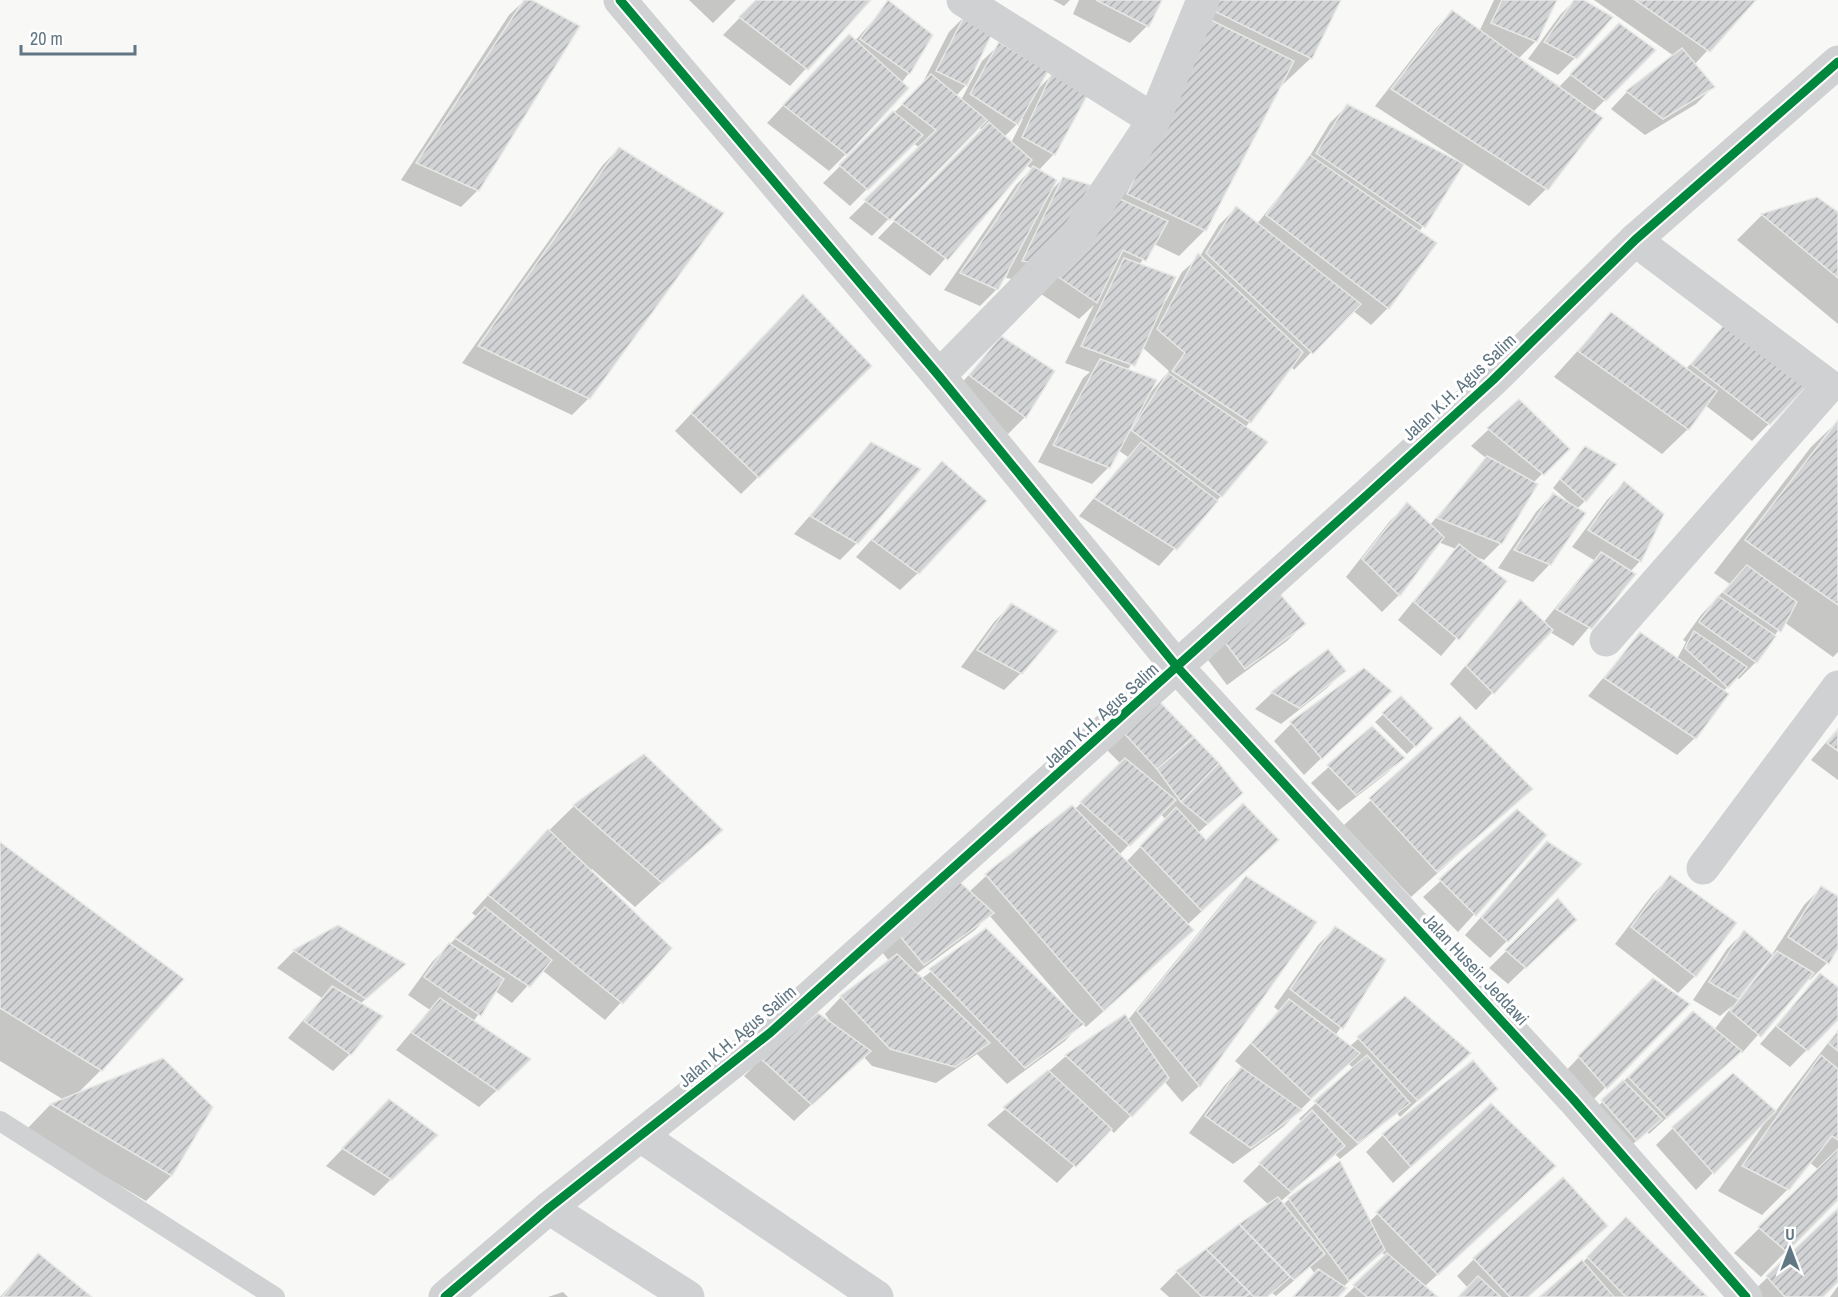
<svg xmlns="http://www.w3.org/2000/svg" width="1838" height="1297" viewBox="0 0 1838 1297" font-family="'Archivo Narrow',sans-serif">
<defs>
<pattern id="building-hatch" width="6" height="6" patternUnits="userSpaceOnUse" patternTransform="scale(1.5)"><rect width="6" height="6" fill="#d1d3d4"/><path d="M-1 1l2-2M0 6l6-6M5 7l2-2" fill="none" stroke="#adb0b2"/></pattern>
</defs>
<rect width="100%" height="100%" fill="#f8f8f7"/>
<g fill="#0003" fill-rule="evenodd">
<polygon points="525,0 529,0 478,190 461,207 401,180 509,15"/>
<polygon points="689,0 736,0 713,23"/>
<polygon points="757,0 869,0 790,86 723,35"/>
<polygon points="1053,0 1070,0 1064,6"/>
<polygon points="1079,0 1160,0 1147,26 1130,43 1073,14"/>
<path d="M1199,0H1339L1311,58L1277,90L1205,230L1179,256L1154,244L1139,265L1166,301L1182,272L1200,256L1219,225L1236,208L1257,224L1306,162L1330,123L1347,106L1457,162L1458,160L1375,106L1435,29L1452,12L1479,32L1494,0H1555L1536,41L1518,59L1558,88L1619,25L1654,51L1593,112L1546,189L1529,206L1463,163L1419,232L1388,308L1371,325L1352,310L1294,370L1291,366L1245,428L1221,496L1159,566L1079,516L1128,457L1118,450L1109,467L1092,484L1038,462L1083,378L1090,372L1065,363L1094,305L1079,319L1041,294ZM1142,347L1169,371L1150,393L1127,371Z"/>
<polygon points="1575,0 1581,0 1575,58 1558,75 1528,59 1560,15"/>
<polygon points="1594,0 1754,0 1694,65 1713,87 1696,104 1645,135 1611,109 1627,92 1674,56"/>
<polygon points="889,2 909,73 846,154 829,171 767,123 832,53 855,41"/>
<path d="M966,15V85L956,96L961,100L982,61L1000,44L1037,90L1054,73V154L1038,171L1050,192L1063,178L1025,281L1006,278L1009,271L1007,270L997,289L980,306L944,290L1016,185L1032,169L1026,165L930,276L878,238L983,130L978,127L872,236L849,218L920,148L913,143L850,206L823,183L921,86L949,32ZM1022,119H1023L1011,143L1004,137Z"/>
<polygon points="619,148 589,398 572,415 462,363 602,166"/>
<polygon points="1816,198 1838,213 1838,324 1737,240 1762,215"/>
<polygon points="786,313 870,366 741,494 675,431"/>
<polygon points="1611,314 1686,369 1728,322 1810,382 1752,441 1705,405 1688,429 1662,454 1554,377"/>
<polygon points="1001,338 1025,417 1008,434 953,393"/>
<polygon points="1519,401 1567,449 1533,483 1501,543 1484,560 1474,556 1505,581 1441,656 1398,620 1456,549 1438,542 1399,595 1382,612 1346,577 1390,521 1407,504 1430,525 1486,458 1471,446"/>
<polygon points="1838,421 1838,652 1833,657 1784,622 1756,662 1739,679 1736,677 1723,692 1727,694 1695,738 1677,755 1588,696 1640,634 1677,659 1686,642 1683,640 1701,615 1730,584 1714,573 1811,447"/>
<polygon points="872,444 857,543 840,560 794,534"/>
<polygon points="1585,448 1585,501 1577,509 1550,564 1533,582 1498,568 1536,512 1553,494 1569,502 1553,488"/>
<polygon points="925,480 918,573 900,590 856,557"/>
<polygon points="1624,483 1640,561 1630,572 1634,575 1573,646 1550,632 1476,710 1450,684 1520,601 1543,623 1594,560 1572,547 1607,500"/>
<polygon points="1011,605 1021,673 1004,690 961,667 994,622"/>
<polygon points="1304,624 1287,641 1227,685 1208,660 1225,643"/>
<polygon points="1328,651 1344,671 1327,688 1281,724 1255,709 1272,693"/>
<polygon points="1364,670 1390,691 1304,775 1274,741 1291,724"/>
<polygon points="1401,698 1415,746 1407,754 1375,722"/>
<polygon points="1460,718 1531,789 1411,897 1344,825"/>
<polygon points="1372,728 1403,758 1386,774 1338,811 1311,783"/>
<polygon points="1838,728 1838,780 1811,760"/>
<path d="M1125,733L1241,793L1198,833L1206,843L1260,857L1187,925L1192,930L1175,947L1086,1027L1082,1023L1065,1041L1007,1084L977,1054L936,1083L872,1066L863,1056L794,1121L744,1076L761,1059L833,1025L825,1014L841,997L889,961L879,948L969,892L986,876L1072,807L1075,809L1121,764L1107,750ZM1160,813L1166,820L1126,862L1119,855ZM989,915L1072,1011L1070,1012L986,930L921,979L916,974L975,930Z"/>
<polygon points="644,756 720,830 635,907 592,869 590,871 670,948 605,1020 542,970 512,1003 495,991 473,1022 512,1076 479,1107 396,1050 430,1010 408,995 432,962 477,917 472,913 531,848 574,806"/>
<polygon points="1517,811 1545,836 1458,932 1423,897"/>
<polygon points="0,843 101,1070 76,1095 171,1176 146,1201 26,1130 50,1105 64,1100 0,1061"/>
<polygon points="1547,843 1507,941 1490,958 1465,935"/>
<polygon points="1670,877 1735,924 1695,976 1678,993 1615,944 1653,894"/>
<polygon points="1246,878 1315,923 1199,1086 1182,1102 1164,1081 1114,1133 1110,1129 1057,1183 987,1125 1066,1056 1125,1016 1128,1020 1229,895"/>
<polygon points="1821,888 1838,898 1838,945 1827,963 1810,980 1808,978 1742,1053 1740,1051 1649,1134 1647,1131 1619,1157 1585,1119 1693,1013 1714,1030 1733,1005 1720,1016 1693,1000 1727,949 1744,932 1771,956 1804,905"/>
<polygon points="1558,900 1557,937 1508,984 1489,968"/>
<polygon points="338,927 403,965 360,1004 350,1054 333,1071 288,1038 322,998 277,968 294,951"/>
<polygon points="1335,928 1384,961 1335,1036 1349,1047 1405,998 1469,1053 1400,1117 1397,1113 1340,1159 1335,1154 1280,1202 1283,1205 1289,1199 1369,1222 1491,1105 1537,1183 1424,1287 1436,1297 1344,1297 1386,1256 1381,1252 1343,1287 1336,1297 1293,1297 1315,1274 1310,1267 1276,1296 1272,1293 1267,1297 1169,1297 1160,1289 1177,1272 1269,1205 1243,1181 1302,1122 1299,1119 1353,1068 1348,1063 1283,1127 1233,1164 1189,1133 1224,1086 1242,1067 1235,1061 1279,1011 1274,1007 1318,945"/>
<polygon points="1820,975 1838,989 1838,1018 1790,1067 1760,1044"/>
<polygon points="1636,997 1688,1004 1589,1104 1562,1075"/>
<polygon points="1838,1030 1838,1197 1761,1277 1734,1253 1819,1170 1809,1162 1788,1189 1762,1215 1718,1191 1770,1115 1696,1190 1656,1145 1673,1128 1775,1112"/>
<polygon points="1496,1089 1393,1183 1366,1152 1383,1135"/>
<polygon points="372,1118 436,1135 374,1196 326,1166"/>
<polygon points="1838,1211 1838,1280 1821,1297 1753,1297 1750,1294"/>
<polygon points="1626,1219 1705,1296 1541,1297 1582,1263"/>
<polygon points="1606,1226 1528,1297 1459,1297 1468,1288 1457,1276 1474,1259"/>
<polygon points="38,1255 89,1297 0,1297"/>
<polygon points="1838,1286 1838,1297 1830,1297"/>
<polygon points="563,1292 568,1297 548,1297"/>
</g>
<g fill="url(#building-hatch)" stroke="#e8e8e6" stroke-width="1.5">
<polygon points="524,0 532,0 580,26 479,191 416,163"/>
<polygon points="756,0 871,0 808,70 739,17"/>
<polygon points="888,0 933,35 910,74 860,39"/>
<polygon points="1096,0 1162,0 1149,27"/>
<polygon points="1214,0 1341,0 1312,59 1210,9"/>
<polygon points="1502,0 1557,0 1537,42 1491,23"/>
<polygon points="1574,0 1584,0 1613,17 1577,59 1544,42"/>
<polygon points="1635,0 1756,0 1710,52"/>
<polygon points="1452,10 1603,118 1548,190 1391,89"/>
<polygon points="966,13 994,29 967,86 936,71"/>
<polygon points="1211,20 1294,61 1206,231 1127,194"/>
<polygon points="1619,23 1656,50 1606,101 1570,74"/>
<polygon points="849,34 909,88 847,155 783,105"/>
<polygon points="999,42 1048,71 1018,125 970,94"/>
<polygon points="1682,48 1715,87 1663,119 1626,91"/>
<polygon points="1053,71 1089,92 1055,155 1022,137"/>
<polygon points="931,74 987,120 890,220 864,200 936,130 902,104"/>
<polygon points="1347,104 1464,164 1425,228 1316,153"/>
<polygon points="893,111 923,135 868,190 839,165"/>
<polygon points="989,122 1032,160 948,260 893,220"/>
<polygon points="619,147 724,213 590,399 478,346"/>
<polygon points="1310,155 1437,243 1389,309 1266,215"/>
<polygon points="1033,166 1057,180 998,290 960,273"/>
<polygon points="1063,177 1091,185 1043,265 1022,261"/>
<polygon points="1109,194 1168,221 1146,261 1123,250 1097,303 1057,276"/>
<polygon points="1817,197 1838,212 1838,278 1761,214"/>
<polygon points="1236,206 1361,304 1313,354 1206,253"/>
<polygon points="1198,253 1303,352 1251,423 1172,371 1185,353 1157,329"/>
<polygon points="1124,258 1176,277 1135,366 1081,346"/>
<polygon points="803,294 872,366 759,478 691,413"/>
<polygon points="1611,312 1717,391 1689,430 1578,351"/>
<polygon points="1728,320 1812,381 1770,425 1691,364"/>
<polygon points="1001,336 1055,371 1026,418 969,375"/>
<polygon points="1100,359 1157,380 1110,468 1053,445"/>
<polygon points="1168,373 1268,442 1222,497 1131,430"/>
<polygon points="1519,399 1570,449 1544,475 1487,428"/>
<polygon points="1838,420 1838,605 1745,540"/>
<polygon points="871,442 921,469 858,544 810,516"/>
<polygon points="1141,442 1218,501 1177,550 1094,498"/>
<polygon points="1585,446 1617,464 1586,502 1560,479"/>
<polygon points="1487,456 1538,484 1502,544 1437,518"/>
<polygon points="942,461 987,501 919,574 872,540"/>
<polygon points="1624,481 1664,514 1641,562 1588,530"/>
<polygon points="1553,493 1586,513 1551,565 1514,550"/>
<polygon points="1407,502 1444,537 1400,596 1362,559"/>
<polygon points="1459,544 1507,581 1459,640 1414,602"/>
<polygon points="1601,552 1636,574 1592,629 1556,609"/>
<polygon points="1747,565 1797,602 1781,632 1723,592"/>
<polygon points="1280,594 1306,624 1245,669 1224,641"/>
<polygon points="1718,596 1776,636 1757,663 1699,622"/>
<polygon points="1520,599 1553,630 1494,694 1466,666"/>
<polygon points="1011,603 1058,631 1022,674 977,650"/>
<polygon points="1694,631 1747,667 1728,688 1685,648"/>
<polygon points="1640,632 1729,694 1696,739 1604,678"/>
<polygon points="1328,649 1346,671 1299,708 1271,692"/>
<polygon points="1364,668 1392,691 1322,759 1290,722"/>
<polygon points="1401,696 1433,728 1416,747 1382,713"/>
<polygon points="1157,699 1194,737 1157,769 1123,732"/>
<polygon points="1460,716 1533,789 1437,872 1369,798"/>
<polygon points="1372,726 1405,758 1356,795 1327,765"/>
<polygon points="1838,729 1838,751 1827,743"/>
<polygon points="1194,737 1219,763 1181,802 1157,769"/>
<polygon points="644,754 723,830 662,883 573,805"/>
<polygon points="1125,758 1176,800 1130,846 1080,802"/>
<polygon points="1219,763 1243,793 1208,824 1181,802"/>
<polygon points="1243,803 1279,840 1202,911 1140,846 1176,807 1206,840"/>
<polygon points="1072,805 1194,930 1104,1011 985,874"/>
<polygon points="1517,809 1547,835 1476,916 1439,879"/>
<polygon points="548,829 672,948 623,1004 488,895"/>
<polygon points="1547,841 1582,864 1508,942 1481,917"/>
<polygon points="0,842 184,979 102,1071 0,1008"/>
<polygon points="1670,875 1737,923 1696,977 1631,927"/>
<polygon points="953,876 994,913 924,965 895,930"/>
<polygon points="1246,876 1317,922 1200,1087 1137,1011"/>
<polygon points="1821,886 1838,896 1838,948 1829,964 1788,937"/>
<polygon points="1558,898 1577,920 1526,968 1505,950"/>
<polygon points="485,907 552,960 530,987 455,938"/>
<polygon points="338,925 406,964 366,999 293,950"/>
<polygon points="1335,926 1386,960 1343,1029 1290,989"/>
<polygon points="986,928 1084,1024 1025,1068 929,969"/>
<polygon points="1744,930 1773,955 1738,999 1709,982"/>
<polygon points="449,943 504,979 481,1016 424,977"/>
<polygon points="1777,951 1814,973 1761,1037 1730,1011"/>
<polygon points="897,954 990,1043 955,1067 890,1049 840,996"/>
<polygon points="1820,973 1838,987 1838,1020 1808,1051 1776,1026"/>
<polygon points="1653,978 1690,1004 1607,1089 1578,1056"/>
<polygon points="332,986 383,1016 351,1055 304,1021"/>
<polygon points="1405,996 1471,1053 1418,1101 1357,1037"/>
<polygon points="440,998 531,1059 498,1091 411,1032"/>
<polygon points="1289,999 1360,1053 1311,1099 1251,1043"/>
<polygon points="1693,1011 1742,1051 1667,1118 1628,1077"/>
<polygon points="818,1013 871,1051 812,1105 760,1058"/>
<polygon points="1125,1014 1169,1078 1132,1117 1065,1055"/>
<polygon points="1838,1031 1838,1051 1828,1043"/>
<polygon points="1367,1055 1410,1103 1358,1143 1314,1101"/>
<polygon points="1821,1055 1838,1069 1838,1140 1832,1136 1789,1190 1742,1166"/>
<polygon points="163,1058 213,1107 172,1176 50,1104"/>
<polygon points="1473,1060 1498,1089 1411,1167 1382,1134"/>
<polygon points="1241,1067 1302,1110 1251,1148 1205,1116"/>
<polygon points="1048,1070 1112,1129 1076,1167 1003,1107"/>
<polygon points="1733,1073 1776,1111 1714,1174 1672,1127"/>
<polygon points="1623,1080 1662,1119 1637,1141 1601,1100"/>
<polygon points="389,1099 438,1135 392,1180 342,1148"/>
<polygon points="1491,1103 1556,1166 1438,1275 1376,1212"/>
<polygon points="1312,1110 1345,1146 1291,1192 1259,1163"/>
<polygon points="1838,1149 1838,1200 1787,1252 1758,1227"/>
<polygon points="1340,1161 1385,1250 1349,1281 1288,1198"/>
<polygon points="1563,1177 1608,1226 1528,1297 1510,1297 1473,1258"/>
<polygon points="1278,1197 1325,1254 1294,1280 1239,1224"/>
<polygon points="1838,1208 1838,1282 1823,1297 1785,1297 1766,1276"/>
<polygon points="1626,1217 1707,1296 1626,1297 1587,1257"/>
<polygon points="1239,1224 1290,1277 1267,1297 1254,1297 1206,1249"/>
<polygon points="1206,1249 1250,1293 1245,1297 1202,1297 1176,1271"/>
<polygon points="38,1253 92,1297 2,1297"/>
<polygon points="1387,1253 1438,1297 1367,1297 1353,1285"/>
<polygon points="1582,1260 1614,1297 1539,1297"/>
<polygon points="1318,1269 1347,1288 1338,1297 1293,1297"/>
<polygon points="1478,1276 1501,1297 1458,1297"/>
</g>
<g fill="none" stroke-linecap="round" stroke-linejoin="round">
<polyline stroke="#d0d1d2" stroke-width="20" points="0,1121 275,1297"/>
<g stroke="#d0d1d2" stroke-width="33">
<polyline points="963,0 1154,120"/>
<polyline points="939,376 1078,234 1154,120 1203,0"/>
<polyline points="1606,640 1829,386 1635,240"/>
<polyline points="1703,868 1838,687"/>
<polyline points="641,1136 877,1297"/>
<polyline points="549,1208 688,1297"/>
</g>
<g stroke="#d0d1d2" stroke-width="33">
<polyline points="620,0 939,376 1178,668 1573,1099 1746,1297"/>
<polyline points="445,1297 549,1208 771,1032 1367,495 1493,380 1635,240 1838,62"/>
</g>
<defs>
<g id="cycleway">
<polyline points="620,0 939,376 1178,668 1573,1099 1746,1297"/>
<polyline points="445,1297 549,1208 771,1032 1367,495 1493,380 1635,240 1838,62"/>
</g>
</defs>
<use href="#cycleway" stroke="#fff" stroke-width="13"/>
<use href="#cycleway" stroke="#00873e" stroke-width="9"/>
</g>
<g text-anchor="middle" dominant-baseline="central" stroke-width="6" stroke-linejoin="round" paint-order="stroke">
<g font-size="18" fill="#617784" stroke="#fff">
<text transform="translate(1459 387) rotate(-43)">Jalan K.H. Agus Salim</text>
<text transform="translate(1101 715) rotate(-42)">Jalan K.H. Agus Salim</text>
<text transform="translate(1476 969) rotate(47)">Jalan Husein Jeddawi</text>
<text transform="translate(737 1036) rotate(-40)">Jalan K.H. Agus Salim</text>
</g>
</g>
<g transform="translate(1790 1249)" stroke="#ffffff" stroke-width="4.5" paint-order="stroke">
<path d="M0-4.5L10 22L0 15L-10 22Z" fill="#617784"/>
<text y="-9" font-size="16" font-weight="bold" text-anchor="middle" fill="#617784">U</text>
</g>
<path d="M21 45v9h114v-9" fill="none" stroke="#617784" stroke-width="3"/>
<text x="30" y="45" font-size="18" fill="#617784" stroke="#ffffff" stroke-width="4.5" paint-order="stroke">20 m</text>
</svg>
